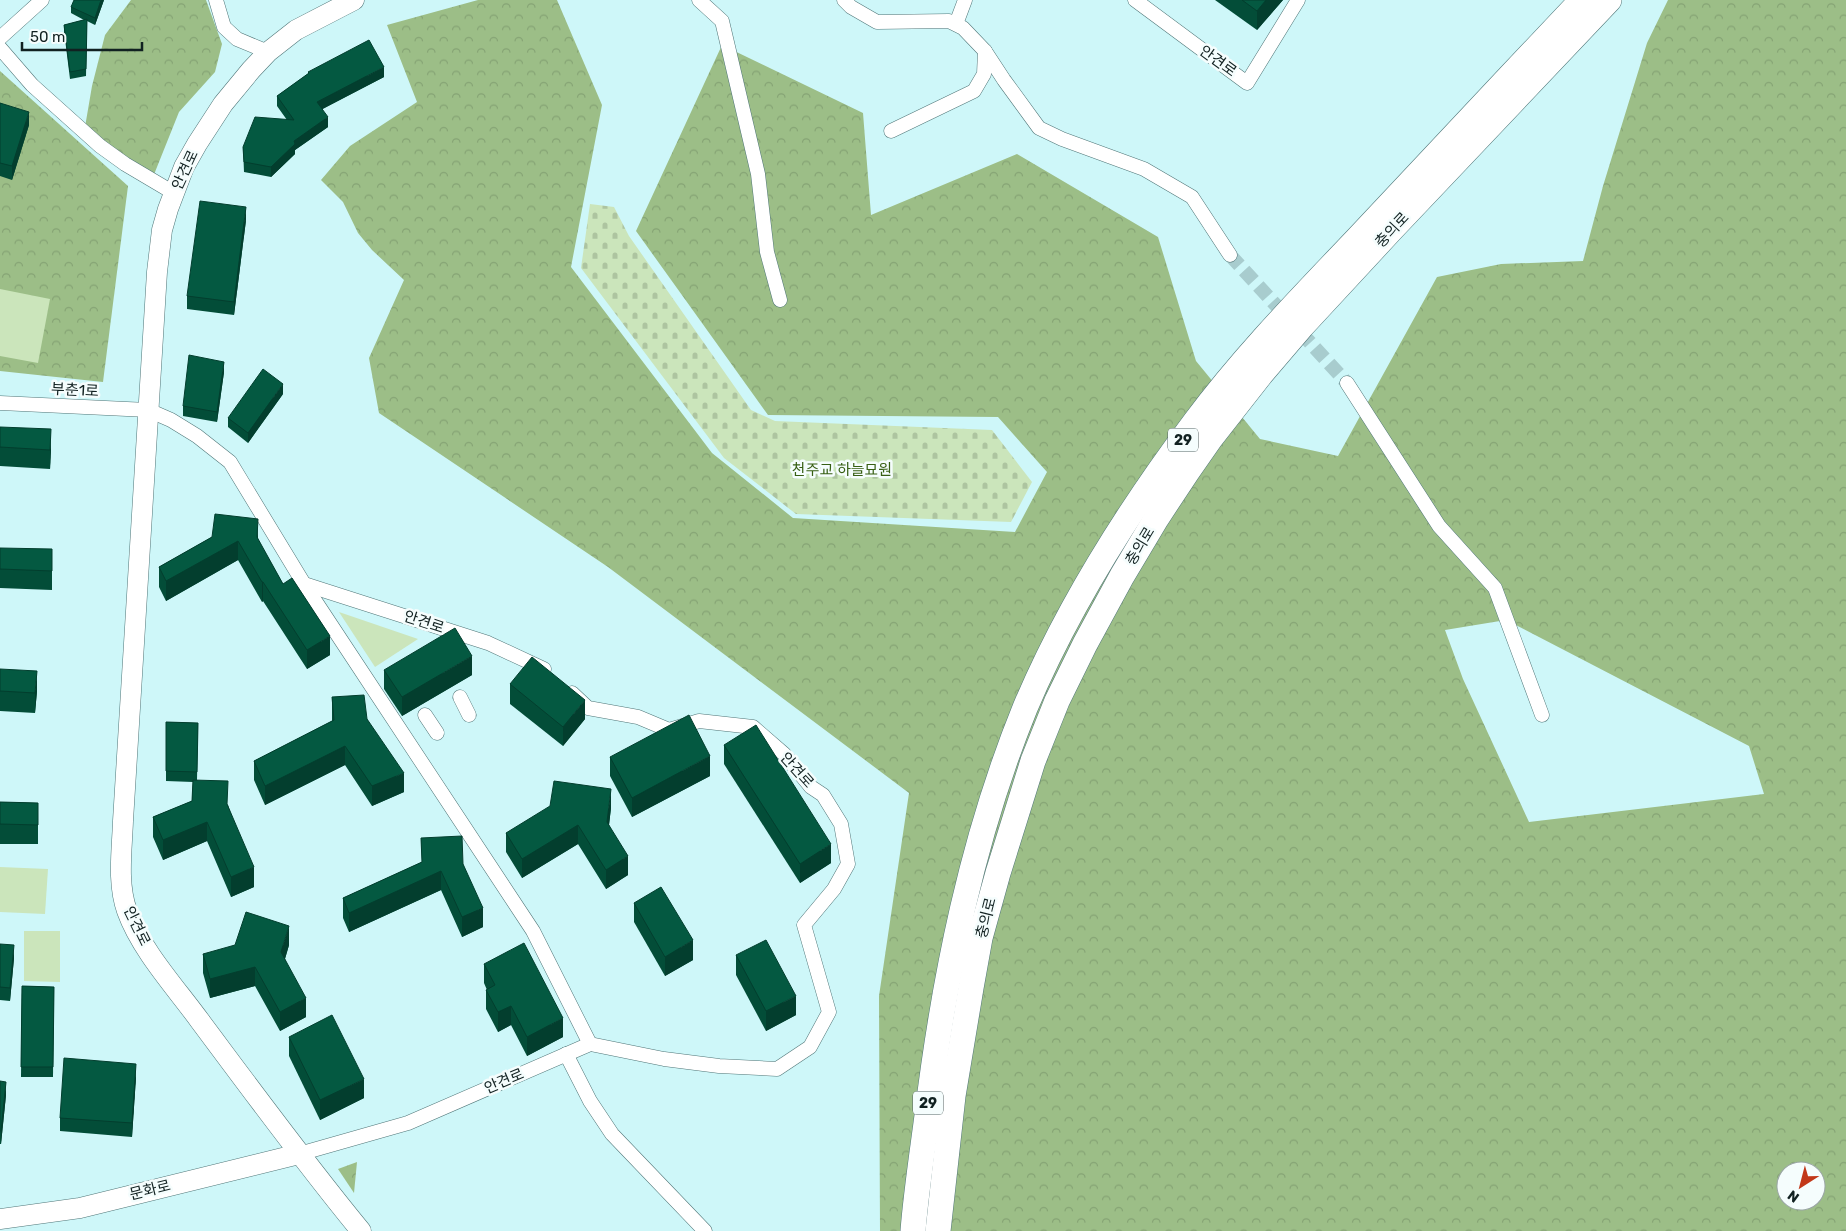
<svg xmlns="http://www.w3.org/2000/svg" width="1846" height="1231" viewBox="0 0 1846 1231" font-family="Rubik,'Noto Sans KR',sans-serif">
<defs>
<pattern id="forest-crowns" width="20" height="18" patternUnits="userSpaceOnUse" patternTransform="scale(1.25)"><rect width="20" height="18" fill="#9cbe87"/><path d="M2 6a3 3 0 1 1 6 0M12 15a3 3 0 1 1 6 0" fill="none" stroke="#85a374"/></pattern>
<pattern id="cemetery-stones" width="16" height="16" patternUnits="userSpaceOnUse" patternTransform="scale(1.25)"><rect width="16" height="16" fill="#cbe5bb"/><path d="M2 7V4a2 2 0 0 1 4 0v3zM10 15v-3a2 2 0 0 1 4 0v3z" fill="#adc4a0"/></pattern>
</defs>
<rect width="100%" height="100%" fill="#cef7f9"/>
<g fill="url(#forest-crowns)" fill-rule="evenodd">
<polygon points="131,0 206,0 222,44 215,72 179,112 151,182 85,127 92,86 105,35"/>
<path d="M478,0H557L602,105L571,267L712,453L793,518L1015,532L1047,472L998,417L768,415L636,231L722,45L863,113L871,215L1017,154L1158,237L1196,361L1260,439L1338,456L1437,277L1501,264L1583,261L1603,186L1647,43L1668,0H1846V1231H880L879,996L909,793L608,567L379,413L369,358L404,280L372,250L358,233L343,202L321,180L350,146L417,102L387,25ZM1506,620L1749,746L1764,794L1529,822L1463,679L1445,630ZM1786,1171H1816V1201H1786Z"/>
<polygon points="0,71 128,186 103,382 0,371"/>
<polygon points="357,1162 354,1193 338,1169"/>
</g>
<polygon fill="url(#cemetery-stones)" points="590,204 614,207 629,236 751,410 775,421 992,430 1032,482 1011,522 796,514 724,458 581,268"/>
<g fill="#cbe5bb">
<polygon points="0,289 50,299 38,363 0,356"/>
<polygon points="339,612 418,639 375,667"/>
<polygon points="0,867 48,869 45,914 0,912"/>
<polygon points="24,931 60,931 60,982 24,981"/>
</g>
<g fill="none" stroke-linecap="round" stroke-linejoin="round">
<polyline stroke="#a8ccce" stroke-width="14" stroke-dasharray="14 7" stroke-linecap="butt" points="1230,255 1347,383"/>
<defs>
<g id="street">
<polyline points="216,0 224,27 237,39 268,52"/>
<polyline points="699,0 722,21 758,174 767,252 780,300"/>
<polyline points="844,0 851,7 877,22 949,21 963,28 985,51 1004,80 1039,128 1062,139 1144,169 1192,197 1230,255"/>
<polyline points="1135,0 1247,83 1298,0"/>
<polyline points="956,24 965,0"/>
<polyline points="0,38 42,0"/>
<polyline points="0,48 32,85 100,146 125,164 174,193"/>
<polyline points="891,131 974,91 984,74 985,51"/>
<polyline points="1347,383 1439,526 1495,588 1542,715"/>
<polyline points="0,403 148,410 171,420 197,436 230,462 304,584 533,931 590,1044"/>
<polyline points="304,584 488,643 544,669"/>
<polyline points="460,697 469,715"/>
<polyline points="425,715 437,733"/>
<polyline points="566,1054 590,1101 612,1134 705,1231"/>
<polyline points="299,1154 408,1123 590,1044 664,1059 719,1066 777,1069 810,1047 829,1012 804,925 834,889 848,864 841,824 823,795 811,787 784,754 753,727 699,721 669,730 638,717 588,708 572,693"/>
</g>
<g id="secondary">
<path d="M354,0L296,30L268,52L251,70L223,104L197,144L184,167L168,209L162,230L157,272L123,821C122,850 117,883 127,911C141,950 176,988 200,1021C253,1092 305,1163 361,1231"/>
<polyline points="0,1219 80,1208 299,1154"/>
</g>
<g id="highway">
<path d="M913,1231C916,1193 922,1154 927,1116C944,977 972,838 1025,708C1068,606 1129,510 1195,422C1244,356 1302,297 1358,238C1433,158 1507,79 1582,0"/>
<polyline points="938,1231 953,1096 971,988 980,938 998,873 1033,761 1057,701 1085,644 1122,576 1156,519 1187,472 1210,439 1261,374 1302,326 1390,231 1609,0"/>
</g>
</defs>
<use href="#street" stroke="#507678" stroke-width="15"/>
<use href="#secondary" stroke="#507678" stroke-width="21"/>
<use href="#highway" stroke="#507678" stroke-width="26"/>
<use href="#street" stroke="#fff" stroke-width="14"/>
<use href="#secondary" stroke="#fff" stroke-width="20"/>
<use href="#highway" stroke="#fff" stroke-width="25"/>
</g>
<g fill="#034d38">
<polygon points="104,0 95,25 87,21 86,76 70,79 64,31 64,25 84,20 71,13 71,7"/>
<polygon points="1215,0 1283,0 1257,30"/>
<polygon points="308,72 384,77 322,109 328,127 295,150 295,154 271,177 244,172 243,147 287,120 277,106 277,96 308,74"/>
<polygon points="0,103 29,125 12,180 0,176"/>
<polygon points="246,220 234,315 187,309 187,296"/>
<polygon points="224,372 217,422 183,416 183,406"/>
<polygon points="283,394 248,443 228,427 228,418"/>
<polygon points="0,427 51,449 50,469 0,466"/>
<polygon points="212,537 258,540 283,584 330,655 307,669 263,601 262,602 238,560 166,601 159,587 159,567"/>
<polygon points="0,548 52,569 52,590 0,588"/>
<polygon points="0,669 37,691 35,713 0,711"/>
<polygon points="384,670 472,675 402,716 384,689"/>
<polygon points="510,684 585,719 563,746 510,704"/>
<polygon points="332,697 367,719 404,792 372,806 345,765 265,805 254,780 254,761 332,721"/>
<polygon points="166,722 198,723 197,780 228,805 254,887 231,897 207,841 163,860 153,837 153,817 192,801 193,782 166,781"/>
<polygon points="724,745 831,863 800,883 724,764"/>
<polygon points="610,757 710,776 632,817 610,776"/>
<polygon points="0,802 38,803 38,844 0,844"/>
<polygon points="611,808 609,825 628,875 606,889 578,844 522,878 506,852 506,833"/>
<polygon points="421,838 463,864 483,927 462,937 441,890 349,932 343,918 343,898 422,862"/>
<polygon points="634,903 693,960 665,976 634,922"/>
<polygon points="0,944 14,958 10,1001 0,1000"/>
<polygon points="289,945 285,959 306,1017 280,1031 255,986 210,998 203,973 203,954"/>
<polygon points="736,955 796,1015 766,1031 736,975"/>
<polygon points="484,964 563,1037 527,1056 511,1025 498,1032 486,1009 486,990 487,990 484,983"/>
<polygon points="22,986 54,987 53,1077 21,1077"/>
<polygon points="289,1037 364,1098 320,1120 289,1056"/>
<polygon points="136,1077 132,1137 60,1131 60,1118"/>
<polygon points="0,1081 6,1095 1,1144 0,1144"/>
</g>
<g fill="#033e2e">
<polygon points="101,0 104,0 95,25 95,18"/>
<polygon points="1266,0 1283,0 1257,30 1257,11"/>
<polygon points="384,67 384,77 317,112 317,102"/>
<polygon points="29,112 29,125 12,180 12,166"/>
<polygon points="328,117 328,127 295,150 295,154 271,177 271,167 294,141"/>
<polygon points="246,207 246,220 234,315 234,302"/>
<polygon points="224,362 224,372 217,422 217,412"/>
<polygon points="283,384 283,394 248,443 248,433"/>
<polygon points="51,429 51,449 50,469 50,450"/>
<polygon points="258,519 258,538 257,556 257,537"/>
<polygon points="238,541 238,560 166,601 166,581"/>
<polygon points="262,582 263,582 263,601 262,602"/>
<polygon points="330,636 330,655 307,669 307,650"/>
<polygon points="472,656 472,675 402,716 402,697"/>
<polygon points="37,671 37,691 35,713 35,693"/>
<polygon points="585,700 585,719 563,746 563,727"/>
<polygon points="345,746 345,765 265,805 265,786"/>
<polygon points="710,756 710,776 632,817 632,798"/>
<polygon points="404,773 404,792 372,806 372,786"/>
<polygon points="611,789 611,808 607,841 607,822"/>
<polygon points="207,822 207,841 163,860 163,840"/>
<polygon points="578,825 578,844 522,878 522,859"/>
<polygon points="831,844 831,863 800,883 800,864"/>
<polygon points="628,856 628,875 606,889 606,870"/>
<polygon points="254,867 254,887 231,897 231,877"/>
<polygon points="441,871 441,890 349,932 349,913"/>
<polygon points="483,908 483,927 462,937 462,917"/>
<polygon points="289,926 289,945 281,972 281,952"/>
<polygon points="693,940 693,960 665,976 665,957"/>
<polygon points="14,945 14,958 10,1001 10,988"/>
<polygon points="255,967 255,986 210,998 210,979"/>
<polygon points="796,996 796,1015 766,1031 766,1011"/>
<polygon points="306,998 306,1017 280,1031 280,1012"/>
<polygon points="511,1006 511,1025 498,1032 498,1012"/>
<polygon points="563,1018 563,1037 527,1056 527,1037"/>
<polygon points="136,1064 136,1077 132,1137 132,1123"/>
<polygon points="364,1079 364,1098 320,1120 320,1100"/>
<polygon points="6,1082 6,1095 1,1144 1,1131"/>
</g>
<g fill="#045941" stroke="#033e2e">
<polygon points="74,0 101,0 95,18 71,7"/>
<polygon points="1242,0 1266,0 1257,11"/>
<polygon points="87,19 86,69 70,72 64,25"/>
<polygon points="369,40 384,67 317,102 328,117 294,141 295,144 271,167 244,162 243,147 255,117 294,120 277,96 309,73 308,72"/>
<polygon points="0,103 29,112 12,166 0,163"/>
<polygon points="200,201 246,207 234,302 187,296"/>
<polygon points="189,355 224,362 217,412 183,406"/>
<polygon points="263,369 283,384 248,433 228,418"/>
<polygon points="0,427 51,429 50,450 0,447"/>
<polygon points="215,514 258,519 257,537 283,584 292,578 330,636 307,650 263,582 262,582 238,541 166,581 159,567 212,537"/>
<polygon points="0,548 52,549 52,571 0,569"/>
<polygon points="455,628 472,656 402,697 384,670"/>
<polygon points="532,657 585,700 563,727 510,684"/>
<polygon points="0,669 37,671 35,693 0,691"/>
<polygon points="364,695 367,719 404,773 372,786 345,746 265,786 254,761 334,720 332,697"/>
<polygon points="689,715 710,756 632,798 610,757"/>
<polygon points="166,722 198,723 197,772 166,771"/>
<polygon points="756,725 831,844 800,864 724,745"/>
<polygon points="193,780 228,781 227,804 254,867 231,877 207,822 163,840 153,817 192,801"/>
<polygon points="554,781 611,789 607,822 628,856 606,870 578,825 522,859 506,833 550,806"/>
<polygon points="0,802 38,803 38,825 0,824"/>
<polygon points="462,836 463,864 483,908 462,917 441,871 349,913 343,898 422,862 421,838"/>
<polygon points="661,887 693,940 665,957 634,903"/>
<polygon points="246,912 289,926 281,952 306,998 280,1012 255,967 210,979 203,954 235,945"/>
<polygon points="766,940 796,996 766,1011 736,955"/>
<polygon points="524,943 563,1018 527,1037 511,1006 498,1012 486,990 495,985 484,964"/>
<polygon points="0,944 14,945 10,988 0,987"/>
<polygon points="22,986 54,987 53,1067 21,1067"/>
<polygon points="332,1015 364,1079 320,1100 289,1037"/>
<polygon points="64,1058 136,1064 132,1123 60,1118"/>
<polygon points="0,1081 6,1082 1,1131 0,1131"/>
</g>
<g text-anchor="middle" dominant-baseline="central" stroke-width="5" stroke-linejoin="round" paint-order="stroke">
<g fill="#f5fdfd" stroke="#556363" stroke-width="1">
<rect x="1168" y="428.5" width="30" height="23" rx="4"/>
<rect x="913" y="1091.5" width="30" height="23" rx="4"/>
</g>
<g font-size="14" font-weight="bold" fill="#112121">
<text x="1183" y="440">29</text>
<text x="928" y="1103">29</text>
</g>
<g font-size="15" fill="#112121" stroke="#f5fdfd">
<text transform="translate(1218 61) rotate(36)">안견로</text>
<text transform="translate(185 170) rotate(-65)">안견로</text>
<text transform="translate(1392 230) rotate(-47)">충의로</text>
<text transform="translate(75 390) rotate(3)">부춘1로</text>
<text transform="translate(1140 546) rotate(-59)">충의로</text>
<text transform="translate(424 622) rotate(18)">안견로</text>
<text transform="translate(797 770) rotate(48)">안견로</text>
<text transform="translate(986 918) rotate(-76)">충의로</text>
<text transform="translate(137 926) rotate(64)">안견로</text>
<text transform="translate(504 1081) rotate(-23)">안견로</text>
<text transform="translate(150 1190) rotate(-14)">문화로</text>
</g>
<g font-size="15" fill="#375f13" stroke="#f5fdfd">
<text x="842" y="470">천주교 하늘묘원</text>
</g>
</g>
<g transform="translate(1801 1186) rotate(216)"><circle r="24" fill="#f5fdfd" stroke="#9aa5a5"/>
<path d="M0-4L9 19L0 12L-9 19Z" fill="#c23819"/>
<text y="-8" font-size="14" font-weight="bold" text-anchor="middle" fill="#112121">N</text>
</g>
<path d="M22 42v8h120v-8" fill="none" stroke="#112121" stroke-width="2.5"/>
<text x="30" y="42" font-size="15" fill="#112121" stroke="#f5fdfd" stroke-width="4" paint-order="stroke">50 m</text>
</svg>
